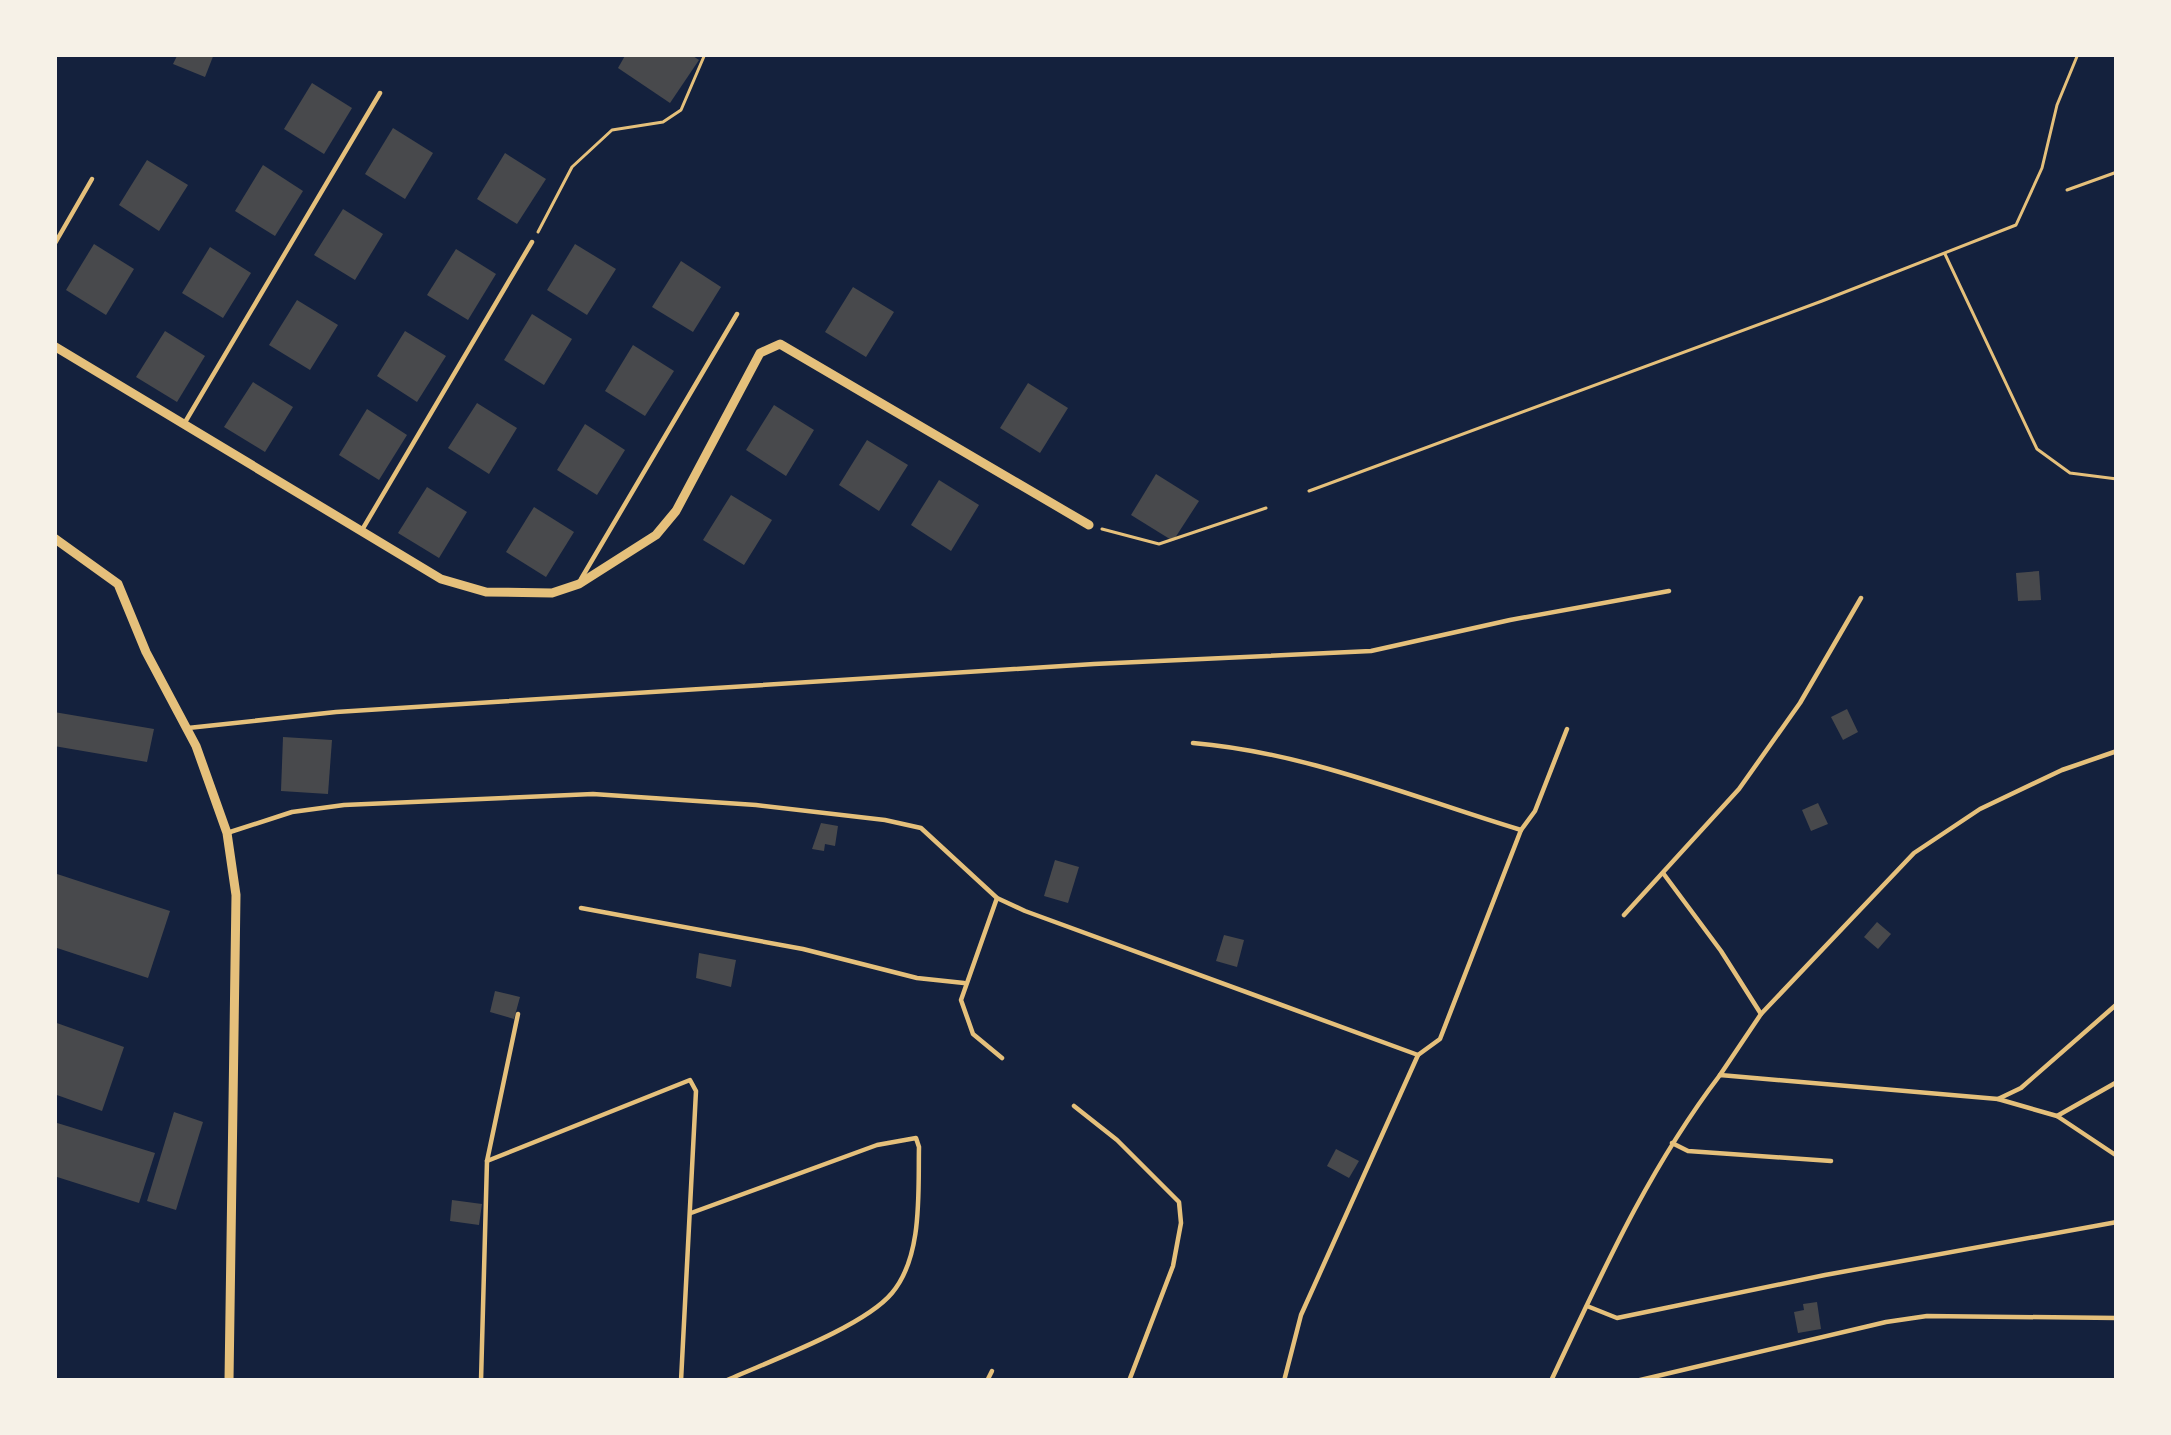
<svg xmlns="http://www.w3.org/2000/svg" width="2171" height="1435" viewBox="0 0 2171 1435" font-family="Lato,sans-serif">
<rect width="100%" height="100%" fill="#14213d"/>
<g fill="#48494c">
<polygon points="178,54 214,54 205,77 173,64"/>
<polygon points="626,54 690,54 699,60 670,103 618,68"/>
<polygon points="312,83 352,108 324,154 284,129"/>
<polygon points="393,128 433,153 405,199 365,174"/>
<polygon points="505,153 546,179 517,224 477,199"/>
<polygon points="147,160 188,185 159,231 119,205"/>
<polygon points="263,165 303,191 275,236 235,211"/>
<polygon points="343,209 383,234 355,280 314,255"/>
<polygon points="94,244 134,269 106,315 66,290"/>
<polygon points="575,244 616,269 587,315 547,290"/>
<polygon points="210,247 251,273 223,318 182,293"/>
<polygon points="456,249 496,274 468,320 427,295"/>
<polygon points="681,261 721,287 693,332 652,307"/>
<polygon points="853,287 894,312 866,357 825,332"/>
<polygon points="297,300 338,325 310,370 269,345"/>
<polygon points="532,314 572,339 544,385 504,360"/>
<polygon points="165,331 205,356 177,402 136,377"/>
<polygon points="405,331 446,356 417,402 377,376"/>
<polygon points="633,345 674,371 645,416 605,391"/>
<polygon points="253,382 293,407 265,452 224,427"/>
<polygon points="1028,383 1068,408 1040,453 1000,428"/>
<polygon points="477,403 517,428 489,474 448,448"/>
<polygon points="774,405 814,430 786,476 746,450"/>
<polygon points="367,409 407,435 379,480 339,455"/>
<polygon points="585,424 625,450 597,495 557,470"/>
<polygon points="867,440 908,465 879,511 839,485"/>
<polygon points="1156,474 1199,501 1173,541 1131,515"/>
<polygon points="939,480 979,505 951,551 911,525"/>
<polygon points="427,487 467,512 439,558 398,533"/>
<polygon points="731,495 772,520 744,565 703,540"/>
<polygon points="534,507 574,532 546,577 506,552"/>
<polygon points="2039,571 2041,600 2018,601 2016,573"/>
<polygon points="1847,709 1858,732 1843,740 1831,717"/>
<polygon points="54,712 154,729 147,762 54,746"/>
<polygon points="283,737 332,740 328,794 281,791"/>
<polygon points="1818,803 1828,824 1811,831 1802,810"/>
<polygon points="821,823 838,826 835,846 825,844 824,851 812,849"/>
<polygon points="1055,860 1079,867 1068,903 1044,896"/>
<polygon points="54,873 170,911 148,978 54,947"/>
<polygon points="1877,922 1891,934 1878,949 1864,937"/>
<polygon points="1224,935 1244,940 1237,967 1216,961"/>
<polygon points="699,953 736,960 731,987 696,978"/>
<polygon points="495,991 520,997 514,1019 490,1012"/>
<polygon points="54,1022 124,1047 102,1111 54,1094"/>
<polygon points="174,1112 203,1122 176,1210 147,1201"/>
<polygon points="54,1122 155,1153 139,1203 54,1176"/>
<polygon points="1336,1149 1359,1161 1349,1178 1327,1166"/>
<polygon points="452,1200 482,1204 479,1225 450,1221"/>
<polygon points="1817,1302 1821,1329 1798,1333 1794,1312 1804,1310 1803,1304"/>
</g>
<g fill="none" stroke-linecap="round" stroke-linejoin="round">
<g stroke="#e5c07b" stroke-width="3">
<polyline points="2067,190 2117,172"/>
<polyline points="538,232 572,167 612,130 663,122 681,110 705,54"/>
<polyline points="1945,254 2037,449 2070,473 2117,479"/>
<polyline points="1309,491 1822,301 2016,225 2042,168 2057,105 2078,54"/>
<polyline points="1102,529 1159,544 1266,508"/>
</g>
<g stroke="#e5c07b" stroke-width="4.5">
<polyline points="54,245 92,179"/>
<polyline points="184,424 380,93"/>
<polyline points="362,530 532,242"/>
<polyline points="581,579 737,314"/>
<polyline points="188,728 336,712 1094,664 1371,651 1510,620 1669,591"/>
<path d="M1193,743C1309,753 1411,797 1521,830"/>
<polyline points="227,833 292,812 344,805 593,794 756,805 885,820 921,828 997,898 1025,911 1418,1055"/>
<polyline points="1663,873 1721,951 1761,1014"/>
<polyline points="997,898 961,1000 973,1034 1002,1058"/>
<polyline points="581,908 803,949 917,978 964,983"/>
<polyline points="1624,915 1739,789 1800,703 1861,598"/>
<polyline points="1720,1075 1761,1014 1914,853 1980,809 2062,770 2117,751"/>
<polyline points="1998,1099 2021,1088 2117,1004"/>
<polyline points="1074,1106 1117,1140 1179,1202 1181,1223 1173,1266 1129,1381"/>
<polyline points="2057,1116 2117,1082"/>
<polyline points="1672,1143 1688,1151 1831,1161"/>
<polyline points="487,1161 690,1080 696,1091 681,1381"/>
<path d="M691,1213L877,1145L916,1138L919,1147C918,1192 923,1256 892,1293C864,1327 767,1362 725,1381"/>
<polyline points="1587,1306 1617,1318 1825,1275 2117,1222"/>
<polyline points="481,1381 487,1161 518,1014"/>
<polyline points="987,1381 992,1371"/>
<polyline points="1284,1381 1301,1315 1418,1055 1440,1039 1521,830 1535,811 1567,729"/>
<path d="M1551,1381C1602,1273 1647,1171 1720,1075L1998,1099L2057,1116L2117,1156"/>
<polyline points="1636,1381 1886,1322 1927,1316 2117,1318"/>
</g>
<g stroke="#e5c07b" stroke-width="9">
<polyline points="54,346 441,579 486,592 552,593 579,584 656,535 676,511 760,353 780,344 1089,525"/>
<polyline points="54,538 118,584 146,652 196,746 227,833 236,895 229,1381"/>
</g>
</g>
<rect width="2171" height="1435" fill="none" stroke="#f6f1e7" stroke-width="114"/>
</svg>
